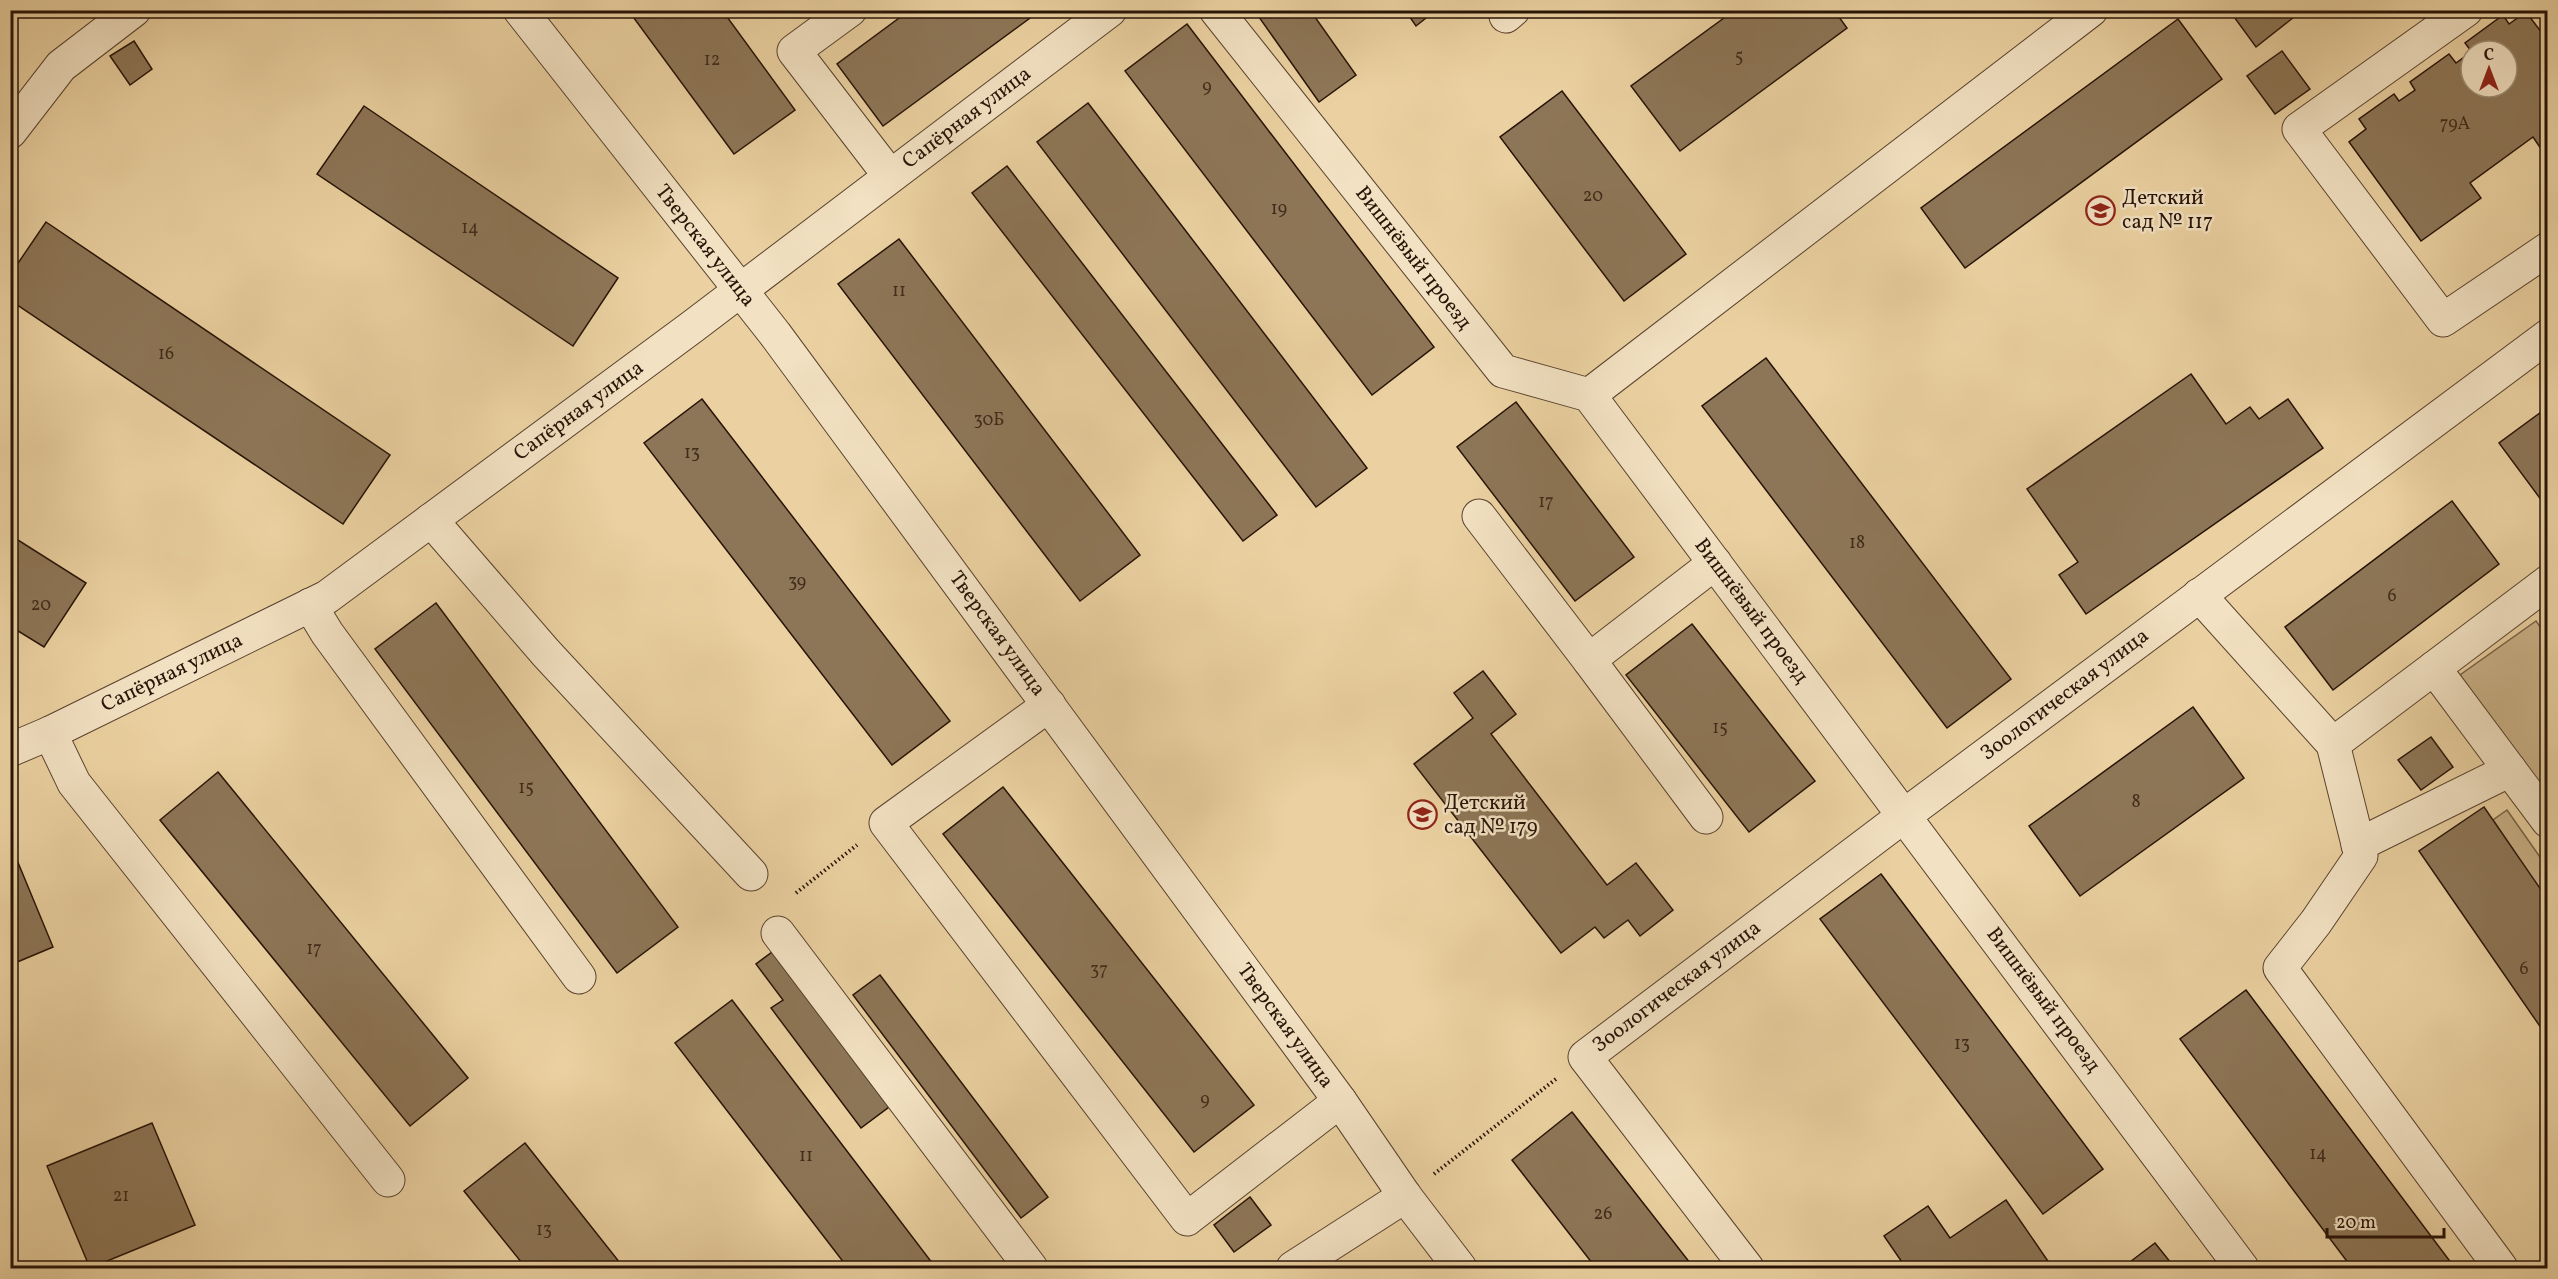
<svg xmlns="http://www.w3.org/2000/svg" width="2558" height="1279" viewBox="0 0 2558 1279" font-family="Vollkorn,serif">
<rect width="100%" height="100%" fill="#ebd1a1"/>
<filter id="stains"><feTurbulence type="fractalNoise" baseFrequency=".00333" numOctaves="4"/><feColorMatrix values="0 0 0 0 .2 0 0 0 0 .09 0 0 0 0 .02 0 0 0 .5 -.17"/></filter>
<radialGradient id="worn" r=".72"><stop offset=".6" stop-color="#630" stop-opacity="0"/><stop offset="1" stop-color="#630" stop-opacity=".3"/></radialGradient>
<g fill="#cab187" stroke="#786247" stroke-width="1.5">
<polygon points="2536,621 2547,636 2547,798 2460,675"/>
<polygon points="2507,810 2547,867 2547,900 2493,820"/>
</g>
<g fill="#8d7657" stroke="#271307" stroke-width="1.5">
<polygon points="628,10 722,10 795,110 734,154"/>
<polygon points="910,10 1041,10 883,126 837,64"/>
<polygon points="1254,10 1310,10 1356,75 1319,102"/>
<polygon points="1405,10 1436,10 1416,26"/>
<polygon points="1735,10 1834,10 1847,28 1680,151 1631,86"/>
<polygon points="2229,10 2303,10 2256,47"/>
<polygon points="2526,12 2548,41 2548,150 2544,153 2533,137 2470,183 2481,198 2421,241 2349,142 2366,129 2359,119 2394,94 2399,101 2415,90 2410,82 2449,54 2456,63 2471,52 2471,87 2507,87 2507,51 2471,51 2465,43 2503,15 2509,24"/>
<polygon points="2178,19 2222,79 1965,268 1921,208"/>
<polygon points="1187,24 1434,347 1372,395 1125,71"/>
<polygon points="134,41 152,69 130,85 110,56"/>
<polygon points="2282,51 2310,89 2275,114 2247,76"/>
<polygon points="1562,91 1686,254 1624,301 1500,137"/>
<polygon points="1088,103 1367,468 1316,507 1037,142"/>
<polygon points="364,106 618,278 573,346 317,174"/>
<polygon points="1007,166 1277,515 1243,541 972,193"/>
<polygon points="46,222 390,455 343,524 10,300 10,275"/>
<polygon points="899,239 1140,555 1080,601 838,284"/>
<polygon points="1766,358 2011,679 1947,728 1702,406"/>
<polygon points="2191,374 2226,424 2250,407 2259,419 2288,399 2323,448 2086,614 2059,575 2078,562 2027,489"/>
<polygon points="702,399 950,721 892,765 644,443"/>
<polygon points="1516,402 1634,557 1575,601 1457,447"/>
<polygon points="2548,407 2548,509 2499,443"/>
<polygon points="2452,501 2499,564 2333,690 2285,627"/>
<polygon points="10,535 86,583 44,647 10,626"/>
<polygon points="436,603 678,927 617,973 375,649"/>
<polygon points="1692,624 1815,781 1749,832 1626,675"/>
<polygon points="1483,671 1516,714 1491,734 1607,885 1636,863 1673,910 1640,936 1628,920 1604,938 1595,927 1561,953 1414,764 1473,718 1454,693"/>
<polygon points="2193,707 2244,778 2080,896 2029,826"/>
<polygon points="2431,737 2453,767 2421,790 2398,760"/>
<polygon points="218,772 468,1078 410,1126 160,820"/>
<polygon points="1003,787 1254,1105 1194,1152 943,834"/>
<polygon points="2484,807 2548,900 2548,1038 2419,851"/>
<polygon points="12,848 53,947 10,965 10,849"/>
<polygon points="1881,874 2103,1169 2043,1214 1820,919"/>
<polygon points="772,952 889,1107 861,1128 771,1008 783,1000 756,964"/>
<polygon points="880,975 1048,1197 1021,1218 853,995"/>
<polygon points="2246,990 2455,1268 2352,1268 2180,1039"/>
<polygon points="732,1000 936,1268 848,1268 675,1043"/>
<polygon points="1572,1112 1694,1268 1596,1268 1512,1160"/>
<polygon points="152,1123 195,1225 90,1268 47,1166"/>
<polygon points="525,1143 624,1268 526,1268 464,1191"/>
<polygon points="1250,1197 1271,1225 1234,1252 1214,1225"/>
<polygon points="2006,1200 2052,1267 2050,1268 1906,1268 1884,1236 1928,1206 1950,1238"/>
<polygon points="2155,1243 2175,1268 2122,1268"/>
</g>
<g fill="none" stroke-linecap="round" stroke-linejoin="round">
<defs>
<g id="minor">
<polyline points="520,10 775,334 1340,1101 1405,1196 1460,1268"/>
<polyline points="850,10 794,51 890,176"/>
<polyline points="1216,10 1503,371 1589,395 2242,1268"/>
<polyline points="2466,10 2299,129 2443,320 2548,249"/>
<polyline points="1506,16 1513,10"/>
<polyline points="10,132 61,66 134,10"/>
<polyline points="1589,395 2091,10"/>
<polyline points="1479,516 1589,660 1715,563"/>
<polyline points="431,520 546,653 751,874"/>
<polyline points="2199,595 2333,744 2361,856 2316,922 2280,968 2501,1268"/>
<polyline points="310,605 327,633 579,977"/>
<polyline points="1589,660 1706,817"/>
<polyline points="2434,668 2548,582"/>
<polyline points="1049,705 886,823 1187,1219 1340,1101"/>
<polyline points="50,733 74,783 388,1180"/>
<polyline points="2333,744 2434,668 2548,821"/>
<polyline points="10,750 50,733 327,597 692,327 1110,10"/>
<polyline points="2358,845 2510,770"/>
<polyline points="778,933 1031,1268"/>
<polyline points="1293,1268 1405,1196"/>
<polyline points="1747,1268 1585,1057 1905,815 2548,336"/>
</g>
</defs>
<use href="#minor" stroke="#58422e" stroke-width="35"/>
<g stroke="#271307" stroke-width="4" stroke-dasharray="1.5 3" stroke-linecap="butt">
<polyline points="796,893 857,845"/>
<polyline points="1434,1174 1556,1079"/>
</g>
<use href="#minor" stroke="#f2e1c2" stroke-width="33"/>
</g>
<defs>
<symbol id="school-ring" viewBox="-11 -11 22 22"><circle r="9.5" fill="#f2e1c2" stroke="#8f2418" stroke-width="1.5"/><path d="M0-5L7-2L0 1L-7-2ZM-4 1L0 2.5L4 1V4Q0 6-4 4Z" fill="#8f2418"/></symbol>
</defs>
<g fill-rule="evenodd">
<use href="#school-ring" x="2084" y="194" width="33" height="33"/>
<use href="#school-ring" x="1406" y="798" width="33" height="33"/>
</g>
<g text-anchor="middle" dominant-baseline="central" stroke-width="5" stroke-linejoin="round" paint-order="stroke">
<g font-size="18" fill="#402c1b">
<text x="1739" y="57">5</text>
<text x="712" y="60">12</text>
<text x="1207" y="87">9</text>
<text x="2455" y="124">79А</text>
<text x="1593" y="196">20</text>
<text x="1279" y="209">19</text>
<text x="470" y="228">14</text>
<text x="899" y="291">11</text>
<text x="166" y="354">16</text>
<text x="989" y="420">30Б</text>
<text x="692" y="453">13</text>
<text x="1546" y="502">17</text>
<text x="1857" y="543">18</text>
<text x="797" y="582">39</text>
<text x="2392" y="596">6</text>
<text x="41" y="605">20</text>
<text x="1720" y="728">15</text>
<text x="526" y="788">15</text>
<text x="2136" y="802">8</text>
<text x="314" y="949">17</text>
<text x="2524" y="969">6</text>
<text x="1099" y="970">37</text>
<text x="1962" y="1044">13</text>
<text x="1205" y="1100">9</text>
<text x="2318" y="1154">14</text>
<text x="806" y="1156">11</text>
<text x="121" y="1196">21</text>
<text x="1603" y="1214">26</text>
<text x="544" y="1230">13</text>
</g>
<g font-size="21" fill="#271307" stroke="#f2e1c2">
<text transform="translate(967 118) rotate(-37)">Сапёрная улица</text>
<text transform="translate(705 246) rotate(52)">Тверская улица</text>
<text transform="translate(1413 258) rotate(52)">Вишнёвый проезд</text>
<text transform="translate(579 411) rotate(-36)">Сапёрная улица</text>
<text transform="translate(1751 611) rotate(53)">Вишнёвый проезд</text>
<text transform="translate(997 634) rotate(54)">Тверская улица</text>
<text transform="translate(172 673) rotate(-26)">Сапёрная улица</text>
<text transform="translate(2065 695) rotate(-37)">Зоологическая улица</text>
<text transform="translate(1677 987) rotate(-37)">Зоологическая улица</text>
<text transform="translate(2043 1000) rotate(53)">Вишнёвый проезд</text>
<text transform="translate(1285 1026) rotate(54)">Тверская улица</text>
</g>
<g font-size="21" fill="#271307" stroke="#f2e1c2" text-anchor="start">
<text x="2122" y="198">Детский<tspan x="2122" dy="24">сад № 117</tspan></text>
<text x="1444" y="803">Детский<tspan x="1444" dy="24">сад № 179</tspan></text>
</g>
</g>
<rect width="2558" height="1279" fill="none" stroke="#ebd1a1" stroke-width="36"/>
<rect x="12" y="12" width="2534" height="1255" fill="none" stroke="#271307" stroke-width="3"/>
<rect x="18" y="18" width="2522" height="1243" fill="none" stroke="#271307" stroke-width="1.5"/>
<g transform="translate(2489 69)"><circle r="28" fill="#f2e1c2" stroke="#a18f77" stroke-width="1.5"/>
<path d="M0-4.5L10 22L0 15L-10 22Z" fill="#8f2418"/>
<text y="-9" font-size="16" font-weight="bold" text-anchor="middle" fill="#271307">С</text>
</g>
<path d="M2327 1228v9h117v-9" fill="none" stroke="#271307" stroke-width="3"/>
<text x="2336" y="1228" font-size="18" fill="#271307" stroke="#f2e1c2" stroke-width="4.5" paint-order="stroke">20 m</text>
<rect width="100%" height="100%" filter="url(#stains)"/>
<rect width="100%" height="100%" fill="url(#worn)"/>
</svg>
